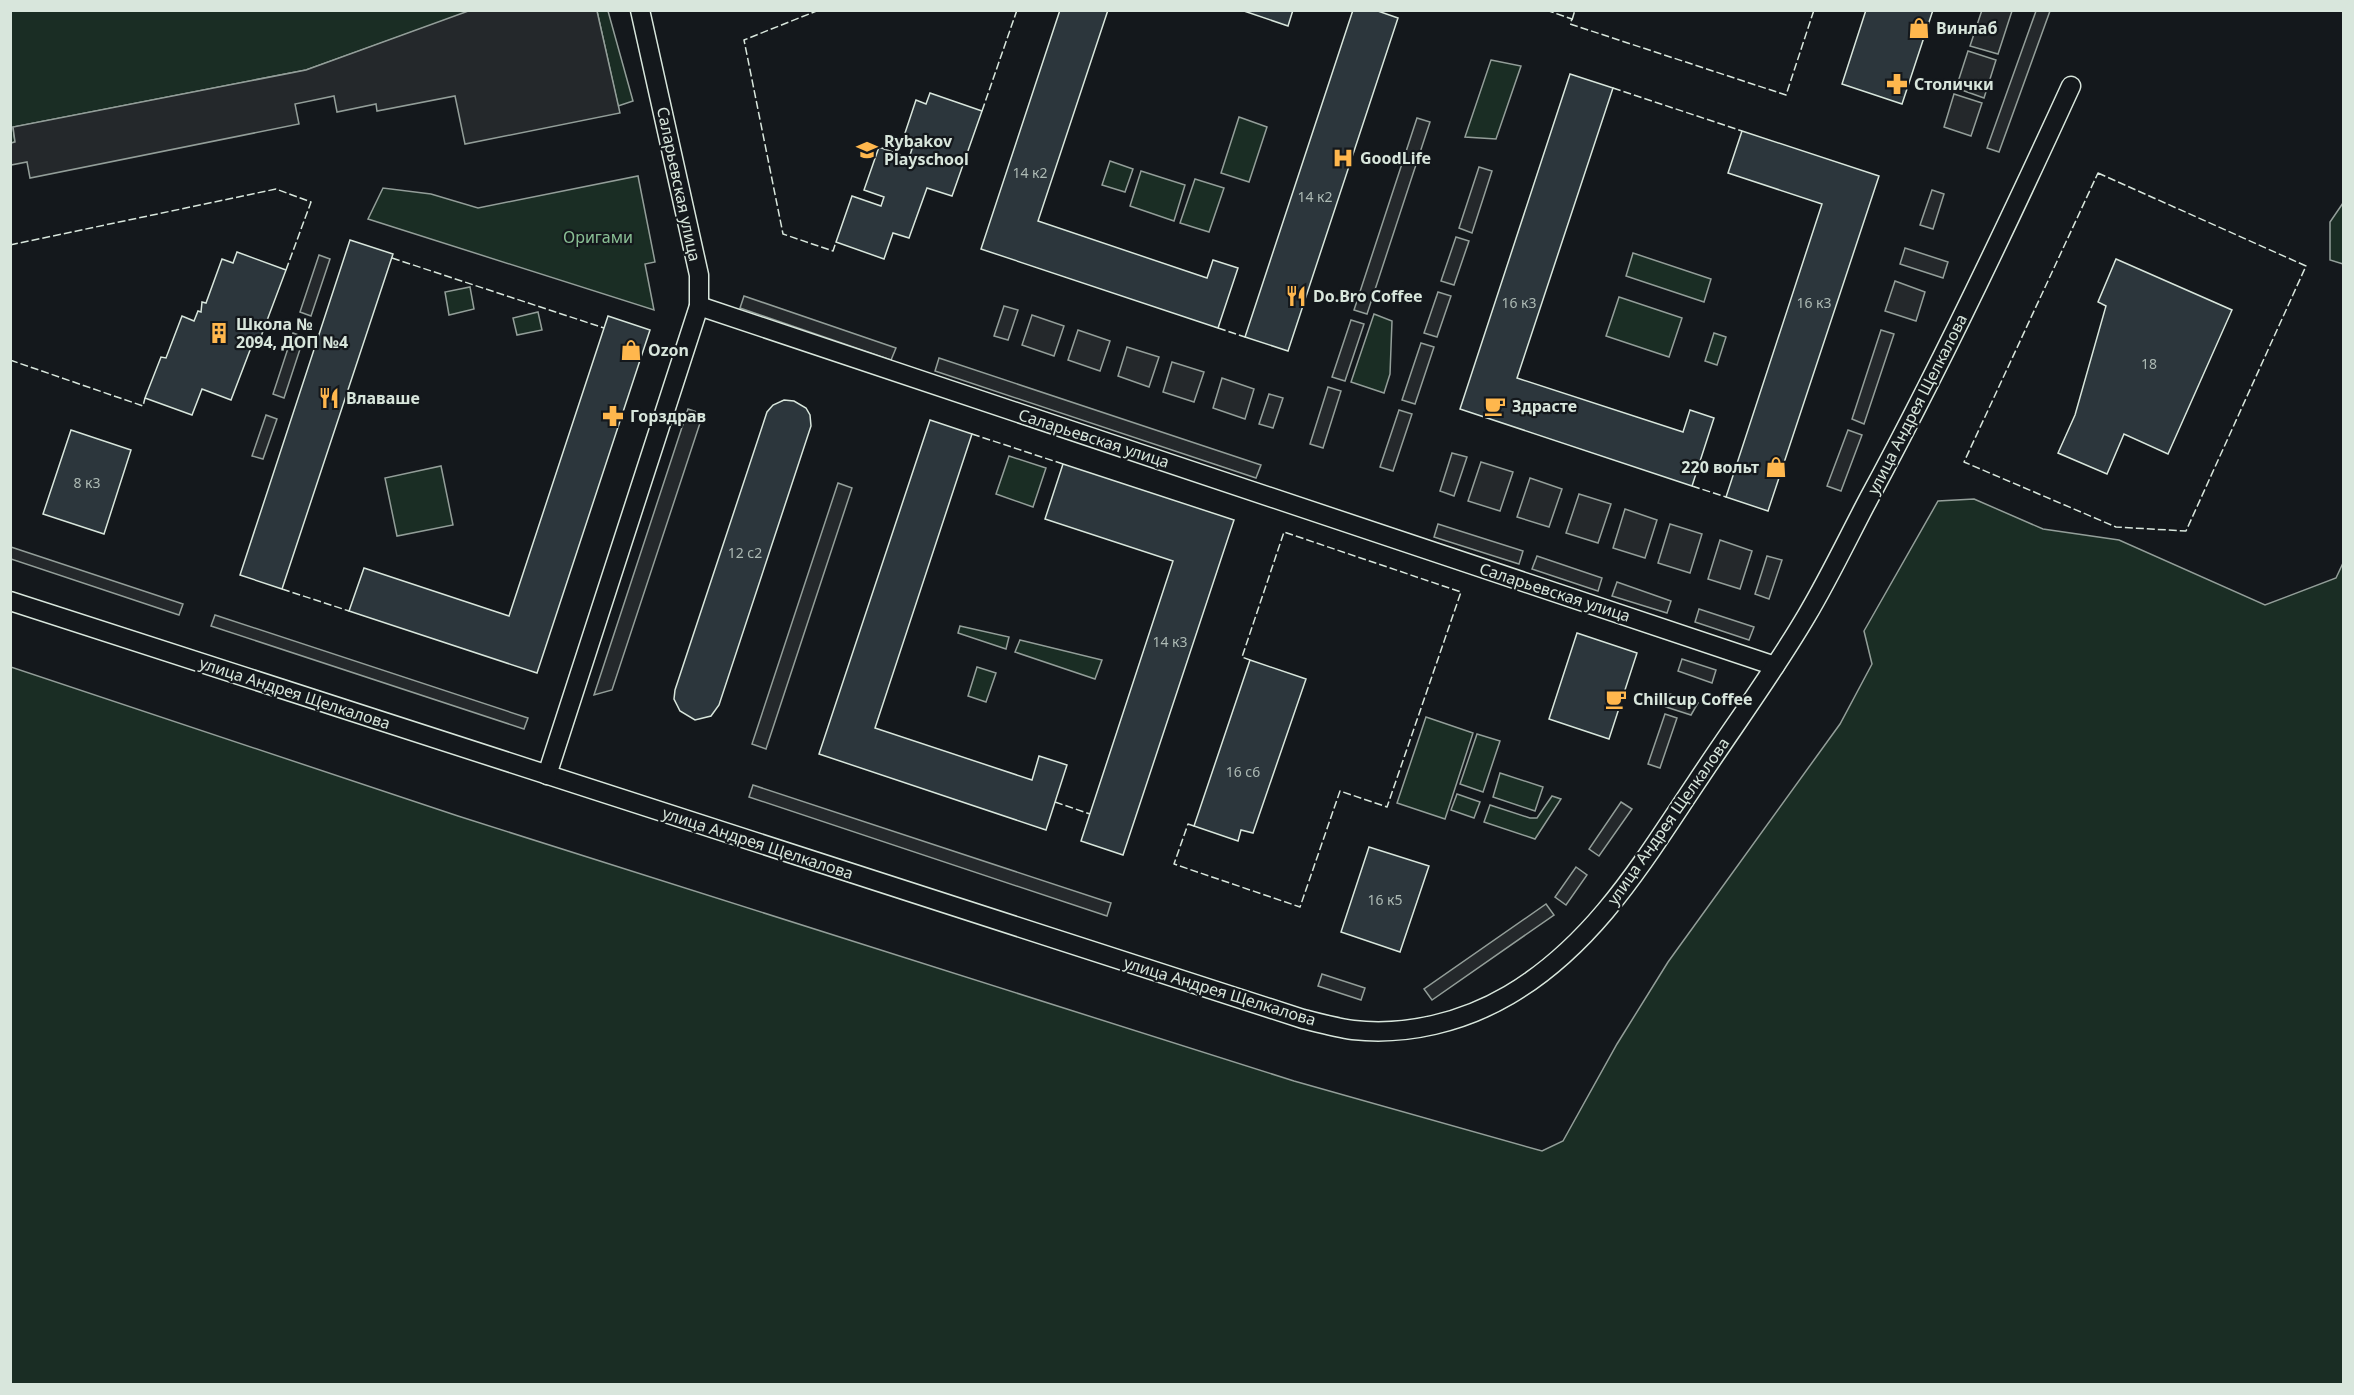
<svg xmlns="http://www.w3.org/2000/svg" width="2354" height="1395" viewBox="0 0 2354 1395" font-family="'Noto Sans',sans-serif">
<rect width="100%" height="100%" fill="#14181c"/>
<g fill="#1a2d24" stroke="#939e99" stroke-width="1.5">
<polygon points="11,11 471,11 306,70 13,127 15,142 11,143"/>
<polygon points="597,11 608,11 633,101 618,106"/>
<polygon points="1491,60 1521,66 1496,139 1465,137"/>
<polygon points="1239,117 1267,127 1249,182 1221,173"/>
<polygon points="1110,161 1133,169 1125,192 1102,185"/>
<polygon points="1141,171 1185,185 1174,221 1130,206"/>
<polygon points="638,176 655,262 645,264 654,310 368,219 383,188 431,194 478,208"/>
<polygon points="1195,179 1224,188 1209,232 1180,223"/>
<polygon points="2343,203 2343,264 2330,260 2330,222"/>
<polygon points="1633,253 1711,279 1704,302 1626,276"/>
<polygon points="470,287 474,309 449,315 445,292"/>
<polygon points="1619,297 1682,318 1669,357 1606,336"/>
<polygon points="538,312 542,330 517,335 513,318"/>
<polygon points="1374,314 1392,321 1390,374 1384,393 1351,382"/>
<polygon points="1714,333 1726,337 1717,365 1705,361"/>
<polygon points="1009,456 1046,468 1033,507 996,494"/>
<polygon points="441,466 453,525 397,536 385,478"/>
<polygon points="1974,499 2043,529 2119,540 2265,605 2336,578 2343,563 2343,1384 11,1384 11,667 458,816 1294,1081 1542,1151 1563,1141 1617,1044 1668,962 1840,724 1872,664 1864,631 1938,501"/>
<polygon points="960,626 1009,637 1006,649 958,633"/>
<polygon points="1020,640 1102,660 1095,679 1015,652"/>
<polygon points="977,667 996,673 986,702 968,696"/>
<polygon points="1426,717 1473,733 1445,819 1397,803"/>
<polygon points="1477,734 1500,741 1483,792 1460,784"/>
<polygon points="1500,773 1543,787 1535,811 1493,797"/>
<polygon points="1457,794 1480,802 1474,818 1451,810"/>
<polygon points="1552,796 1561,799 1535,839 1484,822 1490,805 1530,818 1537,818"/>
</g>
<g fill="#24282b" stroke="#939e99" stroke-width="1.5">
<polygon points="471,10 597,11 620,113 465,144 455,96 377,111 376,104 337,112 334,96 295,104 299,124 30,178 27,162 11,165 11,143 15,142 13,127 306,70"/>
<polygon points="1982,10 2012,11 1998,54 1970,46"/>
<polygon points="2036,11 2050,11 1999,152 1987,148"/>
<polygon points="1968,51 1996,60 1984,98 1956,88"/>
<polygon points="1954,94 1982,103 1971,136 1944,127"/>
<polygon points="1417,118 1430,122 1367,314 1354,310"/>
<polygon points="1479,167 1492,171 1472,233 1459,228"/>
<polygon points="1932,190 1944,194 1933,229 1920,225"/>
<polygon points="1456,237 1469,241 1454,285 1441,281"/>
<polygon points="1905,248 1948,262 1943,278 1900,264"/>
<polygon points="319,255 330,259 311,316 300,312"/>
<polygon points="1895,281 1925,292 1916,321 1885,311"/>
<polygon points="1438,292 1451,296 1437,337 1424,333"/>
<polygon points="744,296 896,348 891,360 740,308"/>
<polygon points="1004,306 1018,310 1008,340 994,336"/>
<polygon points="1032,315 1064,326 1054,356 1022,345"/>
<polygon points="1351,320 1364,324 1345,381 1332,377"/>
<polygon points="1078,330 1110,341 1100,371 1068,360"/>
<polygon points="1881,330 1894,334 1864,424 1852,419"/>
<polygon points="293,333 304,337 284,398 273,394"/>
<polygon points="1421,343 1434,347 1415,404 1402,400"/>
<polygon points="1127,347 1159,357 1149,387 1118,376"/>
<polygon points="939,358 1261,465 1256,478 935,371"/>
<polygon points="1172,362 1204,372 1194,402 1163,392"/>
<polygon points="1222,378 1254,389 1245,419 1213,408"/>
<polygon points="1328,387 1341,391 1323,448 1310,444"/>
<polygon points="1269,394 1283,398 1273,428 1259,424"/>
<polygon points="688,409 703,414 612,690 594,695"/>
<polygon points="1399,410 1412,414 1393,471 1380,467"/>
<polygon points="266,415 277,419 263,459 252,456"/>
<polygon points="1848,430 1862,435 1841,491 1827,486"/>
<polygon points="1452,453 1467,457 1454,496 1440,491"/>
<polygon points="1481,462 1513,472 1500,511 1468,501"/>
<polygon points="1530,478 1562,489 1549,527 1517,517"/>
<polygon points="838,483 852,488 766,749 752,744"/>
<polygon points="1579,494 1611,504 1598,543 1566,533"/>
<polygon points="1625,509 1657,520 1645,558 1613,548"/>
<polygon points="1438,524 1523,551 1519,564 1434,537"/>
<polygon points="1670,524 1702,534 1690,573 1658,563"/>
<polygon points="1720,540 1752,551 1740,589 1708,579"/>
<polygon points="11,547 183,604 179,615 11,559"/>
<polygon points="1537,556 1602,578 1598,591 1532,569"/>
<polygon points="1767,556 1782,560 1769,599 1755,594"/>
<polygon points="1617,582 1671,601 1667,613 1612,596"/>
<polygon points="1699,609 1754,627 1749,640 1695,622"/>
<polygon points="215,615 528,718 524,729 211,626"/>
<polygon points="1682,659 1716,670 1712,683 1678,671"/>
<polygon points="1670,694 1698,703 1691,715 1666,707"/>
<polygon points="1665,714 1677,718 1660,768 1648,764"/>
<polygon points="753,785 1111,903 1107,916 749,797"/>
<polygon points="1621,802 1632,809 1599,856 1589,849"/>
<polygon points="1576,867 1587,875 1566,905 1555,897"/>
<polygon points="1546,904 1554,915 1432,1000 1424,989"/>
<polygon points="1322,974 1365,988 1361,1000 1318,986"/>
</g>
<g fill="#2c363c" stroke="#d8e6dc" stroke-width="1.5">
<polygon points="1060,10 1108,10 1038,221 1207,278 1213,260 1238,268 1218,328 981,249"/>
<polygon points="1241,10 1293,10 1288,26"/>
<polygon points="1353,10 1375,10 1398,18 1288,351 1245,337"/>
<polygon points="1866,10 1933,10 1902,104 1842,84"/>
<polygon points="1570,74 1613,88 1517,378 1683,432 1690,410 1714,418 1692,486 1460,409"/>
<polygon points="930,93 982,111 952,196 927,188 909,238 893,233 884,259 836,242 852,196 881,206 884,197 864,190 879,147 909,158 912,149 901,145 916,100 926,104"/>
<polygon points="1742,131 1879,176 1768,511 1726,497 1822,204 1728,173"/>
<polygon points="350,240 393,254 282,589 240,575"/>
<polygon points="237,252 286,270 257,347 252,345 231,400 202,389 192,415 145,398 161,357 166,358 182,316 194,321 198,311 201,312 202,302 206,303 222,259 233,263"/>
<polygon points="2116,259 2232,310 2168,454 2124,434 2107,474 2058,453 2075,415 2106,306 2098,302"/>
<polygon points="608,316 650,330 537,673 349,611 364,568 509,616"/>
<polygon points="784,400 794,401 806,408 810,415 811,426 719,705 711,716 695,720 680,711 674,699 675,690 767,412 773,405"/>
<polygon points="930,420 972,434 875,728 1032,780 1039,756 1067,765 1046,830 819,754"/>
<polygon points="71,430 131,450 104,534 43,514"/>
<polygon points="1063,464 1234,520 1123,855 1081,841 1173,561 1045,519"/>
<polygon points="1577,633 1637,653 1609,739 1549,719"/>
<polygon points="1250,660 1306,679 1253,833 1241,830 1238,841 1194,826"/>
<polygon points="1369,847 1429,866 1400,952 1341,932"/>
</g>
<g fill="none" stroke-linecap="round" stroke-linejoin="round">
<defs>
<g id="minor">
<polyline points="699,306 1775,666"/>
<path d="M10,601L1303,1019C1319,1023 1337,1028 1353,1030C1407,1036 1463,1022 1509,995C1594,945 1643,862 1696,783C1733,727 1773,673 1807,615C1829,578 1848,538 1868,500C1941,365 2007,226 2071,86"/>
<polyline points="547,775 699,306 699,275 640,10"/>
</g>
</defs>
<use href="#minor" stroke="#d8e6dc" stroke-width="21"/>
<use href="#minor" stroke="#14181c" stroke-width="18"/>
<g stroke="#d8e6dc" stroke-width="1.5" stroke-dasharray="8 3" stroke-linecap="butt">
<polyline points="819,10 744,40 783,234 833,251 836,242"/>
<polyline points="1546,10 1572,19 1570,24 1786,95 1814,10"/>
<polyline points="1572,20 1575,10"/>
<polyline points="1613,88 1742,131"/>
<polyline points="982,111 1017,10"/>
<polygon points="2098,173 2306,266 2186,531 2116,527 1964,462"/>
<polyline points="10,245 276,189 311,202 286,270"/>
<polyline points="392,258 604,328"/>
<polyline points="1218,328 1245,337"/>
<polyline points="10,360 143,406 145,398"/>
<polyline points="972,434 1063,464"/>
<polyline points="1692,486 1726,497"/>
<polyline points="282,589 349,611"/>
<polyline points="1055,802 1090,814"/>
<polyline points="1194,826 1188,824 1174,864 1300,907 1340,791 1387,807 1461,592 1284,532 1242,657 1250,660"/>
</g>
</g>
<defs>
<symbol id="shop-bare" viewBox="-9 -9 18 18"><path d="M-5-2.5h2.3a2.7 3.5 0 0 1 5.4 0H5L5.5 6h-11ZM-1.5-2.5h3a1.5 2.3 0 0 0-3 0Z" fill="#ffb74d" stroke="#14181c" stroke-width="2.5" paint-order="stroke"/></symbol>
<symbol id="pharmacy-bare" viewBox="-9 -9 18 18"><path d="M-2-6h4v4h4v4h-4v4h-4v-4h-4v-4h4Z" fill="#ffb74d" stroke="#14181c" stroke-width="2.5" paint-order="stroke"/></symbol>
<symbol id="school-bare" viewBox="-9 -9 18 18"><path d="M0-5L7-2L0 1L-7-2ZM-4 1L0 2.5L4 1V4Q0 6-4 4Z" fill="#ffb74d" stroke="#14181c" stroke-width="2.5" paint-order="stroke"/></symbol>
<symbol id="hospital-bare" viewBox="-9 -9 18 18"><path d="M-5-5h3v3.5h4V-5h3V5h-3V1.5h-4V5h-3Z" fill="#ffb74d" stroke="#14181c" stroke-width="2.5" paint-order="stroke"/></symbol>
<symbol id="restaurant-bare" viewBox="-9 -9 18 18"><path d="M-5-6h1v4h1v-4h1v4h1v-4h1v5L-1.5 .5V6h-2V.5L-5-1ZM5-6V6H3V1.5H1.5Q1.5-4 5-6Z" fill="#ffb74d" stroke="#14181c" stroke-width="2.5" paint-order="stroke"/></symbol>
<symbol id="building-bare" viewBox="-9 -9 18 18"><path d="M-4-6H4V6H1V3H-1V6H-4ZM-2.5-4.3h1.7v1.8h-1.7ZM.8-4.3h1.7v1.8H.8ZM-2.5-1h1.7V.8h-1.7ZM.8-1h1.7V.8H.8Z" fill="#ffb74d" stroke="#14181c" stroke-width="2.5" paint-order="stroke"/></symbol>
<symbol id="cafe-bare" viewBox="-9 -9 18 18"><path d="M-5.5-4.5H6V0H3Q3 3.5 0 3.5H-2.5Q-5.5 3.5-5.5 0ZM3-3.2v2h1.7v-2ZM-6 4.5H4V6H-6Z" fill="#ffb74d" stroke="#14181c" stroke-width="2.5" paint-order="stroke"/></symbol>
</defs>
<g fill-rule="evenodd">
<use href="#shop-bare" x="1904" y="13" width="30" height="30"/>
<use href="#pharmacy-bare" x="1882" y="69" width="30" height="30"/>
<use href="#school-bare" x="852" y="135" width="30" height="30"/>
<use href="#hospital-bare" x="1328" y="143" width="30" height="30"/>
<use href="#restaurant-bare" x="1281" y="281" width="30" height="30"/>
<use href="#building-bare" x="204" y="318" width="30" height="30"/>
<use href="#shop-bare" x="616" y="335" width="30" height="30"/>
<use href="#restaurant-bare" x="314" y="383" width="30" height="30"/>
<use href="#cafe-bare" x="1480" y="391" width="30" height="30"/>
<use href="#pharmacy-bare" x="598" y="401" width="30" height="30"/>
<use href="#shop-bare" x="1761" y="452" width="30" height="30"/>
<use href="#cafe-bare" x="1601" y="684" width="30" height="30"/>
</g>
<g text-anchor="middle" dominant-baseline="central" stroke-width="4.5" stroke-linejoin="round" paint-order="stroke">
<g font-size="14" fill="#adbab4">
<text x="1030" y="172">14 к2</text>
<text x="1315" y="196">14 к2</text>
<text x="1519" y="302">16 к3</text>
<text x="1814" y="302">16 к3</text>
<text x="2149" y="363">18</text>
<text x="87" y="482">8 к3</text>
<text x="745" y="552">12 с2</text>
<text x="1170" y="641">14 к3</text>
<text x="1243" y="771">16 с6</text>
<text x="1385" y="899">16 к5</text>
</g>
<g font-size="16" font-weight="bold" fill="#d8e6dc" stroke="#14181c" text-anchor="start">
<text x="1936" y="28">Винлаб</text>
<text x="1914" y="84">Столички</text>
<text x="884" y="141">Rybakov<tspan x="884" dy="18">Playschool</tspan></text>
<text x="1360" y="158">GoodLife</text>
<text x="1313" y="296">Do.Bro Coffee</text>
<text x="236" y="324">Школа №<tspan x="236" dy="18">2094, ДОП №4</tspan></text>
<text x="648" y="350">Ozon</text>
<text x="346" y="398">Влаваше</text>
<text x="1512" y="406">Здрасте</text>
<text x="630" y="416">Горздрав</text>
<text x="1759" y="467" text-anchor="end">220 вольт</text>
<text x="1633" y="699">Chillcup Coffee</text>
</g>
<g font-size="16" fill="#d8e6dc" stroke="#14181c">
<text transform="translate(679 184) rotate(78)">Саларьевская улица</text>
<text transform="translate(1917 404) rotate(-63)">улица Андрея Щелкалова</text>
<text transform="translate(1094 438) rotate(18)">Саларьевская улица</text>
<text transform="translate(1555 592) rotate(18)">Саларьевская улица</text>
<text transform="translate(295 693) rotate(18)">улица Андрея Щелкалова</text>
<text transform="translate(1668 821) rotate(-55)">улица Андрея Щелкалова</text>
<text transform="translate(758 843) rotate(18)">улица Андрея Щелкалова</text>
<text transform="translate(1220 991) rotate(17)">улица Андрея Щелкалова</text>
</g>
<g font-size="16" fill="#8ac095" stroke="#14181c">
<text x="598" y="237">Оригами</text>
</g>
</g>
<rect width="2354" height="1395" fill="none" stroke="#d8e6dc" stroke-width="24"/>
</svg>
